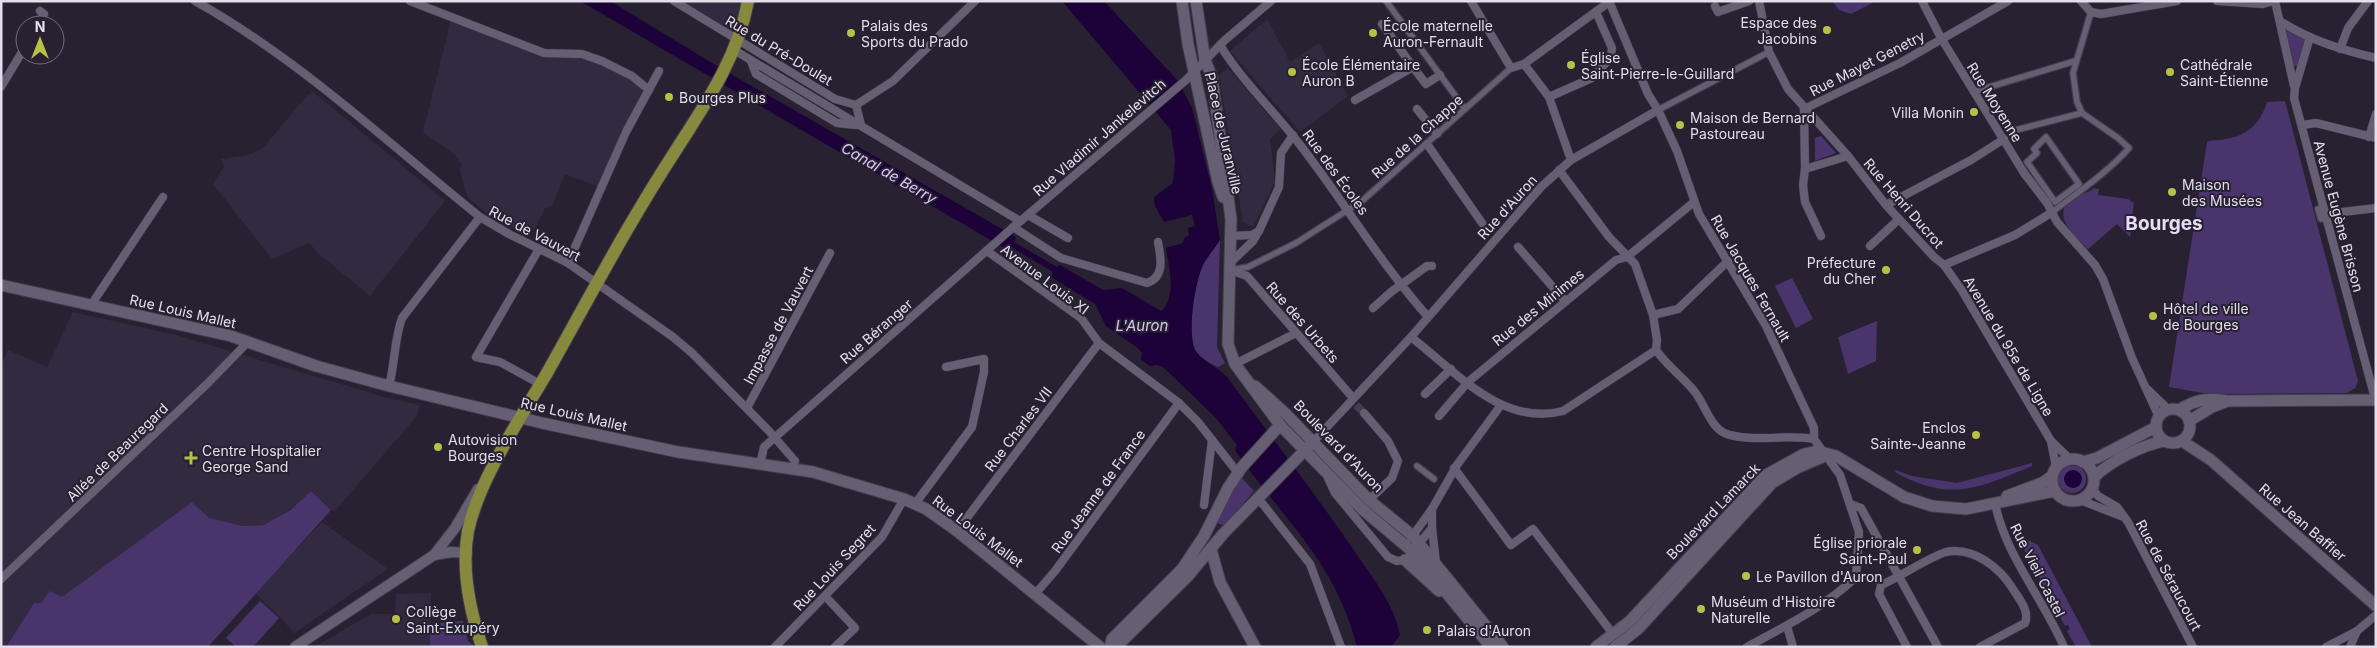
<svg xmlns="http://www.w3.org/2000/svg" width="2377" height="648" viewBox="0 0 2377 648" font-family="Inter,sans-serif">
<rect width="100%" height="100%" fill="#272132"/>
<g fill="#322a40">
<polygon points="672,1 748,1 737,40"/>
<polygon points="1267,19 1290,62 1319,43 1348,96 1300,132 1230,51"/>
<polygon points="451,20 543,56 579,56 601,62 640,85 643,96 599,187 565,174 552,206 545,208 536,227 526,236 483,211 467,196 460,170 462,164 455,155 423,132"/>
<polygon points="1228,68 1281,129 1270,139 1275,182 1253,227 1243,222 1232,157 1219,75"/>
<polygon points="311,90 445,201 370,296 319,254 309,243 272,259 213,184 224,166 221,159 249,155 263,148 309,93 311,95"/>
<polygon points="73,312 176,335 388,398 420,405 417,416 334,512 311,491 276,521 264,525 243,526 209,518 192,502 62,597 41,603 34,603 6,647 1,647 1,365 8,350 47,367"/>
<polygon points="322,522 388,569 294,633 281,618 255,593"/>
<polygon points="431,593 430,647 314,647 371,614 395,614 396,594"/>
</g>
<g fill="#4a346c">
<polygon points="1832,1 1874,1 1874,2 1851,14 1839,10"/>
<polygon points="2286,29 2306,38 2298,66 2293,66"/>
<path d="M2285,101L2358,381L2355,388L2347,393L2209,394L2169,387L2207,142C2212,139 2220,141 2226,139C2248,136 2261,122 2267,102Z"/>
<polygon points="1821,136 1836,153 1815,161 1815,138"/>
<path d="M2094,188L2099,189L2098,195L2128,199L2134,203L2130,237L2117,224L2088,249C2075,235 2047,213 2076,196C2083,193 2088,193 2094,188Z"/>
<path d="M1220,240L1217,347L1225,363L1218,367C1210,363 1201,359 1196,351C1186,334 1195,280 1204,263C1208,255 1215,248 1220,240Z"/>
<polygon points="1792,278 1813,319 1796,328 1775,286"/>
<polygon points="1877,321 1876,361 1848,374 1838,337"/>
<path d="M2032,463V466C1979,488 1949,503 1895,472L1896,470L1912,476L1957,483Z"/>
<circle cx="2072" cy="479" r="14"/>
<polygon points="1241,477 1254,491 1227,523 1222,525 1217,523 1219,518"/>
<polygon points="311,491 331,510 208,647 6,647 34,603 41,603 50,591 62,597 192,502 209,518 243,526 264,525 289,511"/>
<polygon points="2016,534 2038,545 2092,647 2076,647 2067,631 2070,629 2068,625 2065,626"/>
<polygon points="260,601 279,618 253,647 236,647 226,638"/>
<polygon points="463,621 468,641 476,647 430,647 430,624"/>
</g>
<g fill="#1c0238">
<path d="M580,1H610L722,69L1016,237L1014,242L1057,267L1060,265L1103,290L1122,288L1161,311C1177,297 1169,267 1166,248L1183,243L1184,238L1189,235L1188,228L1195,226L1192,215L1164,222L1155,206L1154,197L1173,183L1175,161L1171,130L1062,1H1104L1178,81L1192,108L1212,189L1220,240C1215,248 1209,255 1204,263C1195,280 1187,332 1195,350C1200,360 1218,367 1227,377C1269,434 1313,491 1353,549C1371,576 1394,603 1400,635L1391,647H1357C1335,560 1283,520 1235,450L1237,445L1216,418L1163,367L1157,365L1150,366L1141,360L1142,353L1138,348L1106,326L1095,304L1051,277L1053,272L1011,247L1006,249Z"/>
<circle cx="2073" cy="479" r="9"/>
</g>
<g fill="none" stroke-linecap="round" stroke-linejoin="round">
<polyline stroke="#433d4e" stroke-width="5.5" stroke-dasharray="5.5 3" stroke-linecap="butt" points="2008,134 2016,130"/>
<g stroke="#433d4e" stroke-width="8" stroke-dasharray="8 4" stroke-linecap="butt">
<polyline points="1482,223 1490,234"/>
<polyline points="1356,405 1364,413"/>
</g>
<defs>
<g id="pedestrian">
<polyline points="1386,1 1465,109"/>
<polyline points="1973,92 2075,61"/>
<polyline points="1658,110 1769,52"/>
<polyline points="2016,130 2082,113"/>
<polygon points="2046,137 2079,184 2055,202 2027,162 2037,153 2034,149"/>
<polyline points="2318,209 2321,219"/>
<path d="M2051,213C2078,192 2106,174 2129,148L2118,138L2082,113L2077,102L2073,73L2091,12"/>
<polyline points="1232,270 1248,267 1296,243 1362,201 1511,68"/>
<polyline points="1417,466 1434,479"/>
</g>
<g id="minor">
<path d="M195,1C299,59 388,143 480,217L509,234L568,263L673,337L692,353L769,431L795,461L793,469"/>
<polyline points="410,1 544,53 582,54 602,61 632,76 649,90"/>
<polyline points="674,1 835,99 856,105"/>
<polyline points="1471,1 1511,68 1524,64 1609,2"/>
<path d="M1609,1L1648,94L1658,110L1677,151L1699,214L1766,326L1814,428V439L1840,475L1859,532L1856,577C1822,609 1787,625 1747,647"/>
<polyline points="1759,1 1769,52 1788,89 1848,156 1886,205 1934,257 1944,265 1961,289 2051,441 2070,459"/>
<polyline points="1922,1 1941,38 2024,173 2047,203 2057,222 2095,265 2103,279 2132,358 2159,417"/>
<polyline points="2081,1 2091,12 2101,14 2177,1"/>
<polyline points="2217,1 2263,4 2274,1"/>
<polyline points="2275,1 2294,86"/>
<polyline points="1715,6 1718,12 1749,1"/>
<path d="M2280,21C2309,40 2342,50 2376,58"/>
<polyline points="1382,24 1413,67"/>
<polyline points="38,25 44,14 40,11"/>
<polyline points="2310,37 2295,88 2294,98 2376,402"/>
<path d="M1220,45C1242,81 1275,112 1301,146C1344,202 1381,264 1428,317"/>
<polyline points="2340,49 2348,28 2368,1"/>
<polyline points="734,50 1020,221"/>
<polyline points="751,61 756,74 837,123 856,125"/>
<polyline points="1524,64 1549,97 1571,160"/>
<polyline points="1,87 25,47"/>
<polyline points="1549,97 1592,78 1611,57 1612,48 1596,12"/>
<polyline points="1355,100 1413,67 1426,84 1440,75"/>
<polyline points="856,105 893,81 975,1"/>
<polyline points="856,105 861,125"/>
<polyline points="1417,109 1437,134"/>
<polyline points="1804,109 1900,63 2008,1"/>
<polyline points="1804,109 1805,169 1803,185 1805,202 1821,236"/>
<polyline points="2302,125 2316,123 2376,138"/>
<polyline points="2369,137 2376,114"/>
<polyline points="1427,144 1482,223"/>
<polyline points="1805,169 1848,156"/>
<polyline points="1886,205 1971,160 2004,139"/>
<polyline points="2325,214 2376,208"/>
<polyline points="1028,215 1068,238"/>
<path d="M1013,227L1061,258L1147,283C1165,277 1161,258 1158,242"/>
<polyline points="1231,236 1252,235 1259,231 1279,187 1281,153 1293,135"/>
<polyline points="1870,246 1899,219"/>
<polyline points="1518,247 1565,301"/>
<polyline points="539,249 476,357 500,362 540,384"/>
<polyline points="987,251 1081,318 1099,343 1179,403 1198,422 1238,473"/>
<polyline points="568,263 626,132 659,71"/>
<polyline points="1230,263 1253,241 1258,232"/>
<polyline points="1944,265 2015,235 2051,213"/>
<polyline points="1230,270 1247,276 1353,398"/>
<polyline points="93,306 95,299 163,197"/>
<polyline points="1373,308 1391,292 1427,266 1432,266"/>
<polyline points="1653,315 1678,309 1728,261"/>
<path d="M1411,337C1455,371 1502,427 1563,411L1656,350L1657,340L1653,315L1635,264L1609,237L1559,170"/>
<path d="M1656,350C1667,366 1683,377 1695,392C1706,406 1711,431 1730,435C1758,442 1787,434 1814,439"/>
<polyline points="1235,364 1296,333"/>
<path d="M389,386C395,364 394,340 402,318L480,217"/>
<polyline points="2147,389 2169,410"/>
<polyline points="1425,394 1451,369"/>
<polyline points="747,408 830,253"/>
<polyline points="1364,413 1388,441 1398,461 1392,478 1369,500"/>
<polyline points="1439,416 1468,382 1616,260 1627,257 1694,202"/>
<polyline points="2051,441 2056,467"/>
<polyline points="1313,442 1411,337 1541,187 1571,160 1658,110"/>
<polyline points="760,465 764,447 1010,230 1186,80 1225,40 1271,1"/>
<polyline points="1454,468 1511,545 1533,529 1613,634"/>
<polyline points="1328,478 1335,493 1388,557 1397,561 1405,560 1408,557"/>
<polyline points="2092,488 2098,496 2117,507 2128,522 2193,647"/>
<polyline points="1258,498 1310,564 1341,647"/>
<polyline points="2080,500 2121,516"/>
<path d="M1995,503C2005,555 2043,598 2064,647"/>
<polyline points="915,504 972,427 984,372 984,359 946,367"/>
<polyline points="1850,504 1861,508 1938,647"/>
<polyline points="1204,505 1212,440"/>
<polyline points="1432,528 1436,563"/>
<polyline points="957,531 1099,343"/>
<polyline points="1411,538 1432,509 1457,465 1501,405"/>
<polyline points="1417,546 1432,528 1432,509"/>
<polyline points="1,579 208,383 244,346 246,340"/>
<polyline points="1036,593 1055,571 1179,403"/>
<polyline points="826,597 855,628 835,647"/>
<polyline points="1787,626 1793,647"/>
<polyline points="775,647 882,537 904,499"/>
<path d="M1907,647L1879,594L1881,585C1900,577 1929,557 1946,552C1973,546 2000,568 2013,589C2019,599 2030,611 2025,623L1980,647"/>
<polyline points="2326,647 2357,631 2376,615"/>
<polyline points="2350,647 2357,631"/>
</g>
<g id="tertiary">
<polyline points="434,555 451,552 467,553"/>
<polyline points="295,647 434,555 455,528 478,489"/>
</g>
<g id="secondary">
<polyline points="1182,1 1188,44 1218,182 1223,197"/>
<polyline points="1196,1 1205,60 1212,77 1231,219 1228,344 1235,364 1280,425 1362,509 1412,551 1491,647"/>
<polyline points="1,285 231,336 316,366 389,386 542,423 678,452 813,472 904,499 926,509 957,531 1100,647"/>
<polyline points="1255,386 1285,413 1369,500 1413,536 1503,647"/>
<circle cx="2173" cy="426" r="17"/>
<path d="M2179,410C2196,399 2207,398 2228,401L2376,400"/>
<polyline points="2189,421 2212,407 2225,402"/>
<polyline points="2182,441 2211,460 2376,606"/>
<circle cx="2073" cy="480" r="21"/>
<polyline points="2083,462 2097,458 2156,427"/>
<path d="M2094,477C2111,461 2140,446 2164,441"/>
<polyline points="2007,496 2042,483 2052,476"/>
<polyline points="1211,549 1220,582 1255,647"/>
<polyline points="1405,560 1439,591"/>
<polyline points="1110,647 1112,639 1182,569 1204,536 1228,488 1242,467 1280,425"/>
<polyline points="1116,647 1188,576 1223,534 1310,445"/>
<polyline points="1596,647 1630,621 1766,475 1804,454 1817,451 1836,456 1904,497 1932,506 1966,509 2055,491"/>
<polyline points="1615,647 1638,629 1772,483 1797,468 1827,455"/>
</g>
<path id="primary" d="M482,647C470,611 461,569 468,531C479,479 520,419 547,373C589,298 629,222 676,150C706,103 738,57 748,1"/>
</defs>
<use href="#pedestrian" stroke="#423d4b" stroke-width="8"/>
<use href="#minor" stroke="#423d4b" stroke-width="9"/>
<use href="#tertiary" stroke="#423d4b" stroke-width="12"/>
<use href="#secondary" stroke="#423d4b" stroke-width="13"/>
<use href="#primary" stroke="#423d4b" stroke-width="14"/>
<use href="#pedestrian" stroke="#665f73" stroke-width="5.5"/>
<use href="#minor" stroke="#665f73" stroke-width="8"/>
<use href="#tertiary" stroke="#665f73" stroke-width="10"/>
<use href="#secondary" stroke="#665f73" stroke-width="11"/>
<use href="#primary" stroke="#86893e" stroke-width="12"/>
</g>
<g fill="#b7c148" stroke="#272132" stroke-width="2">
<circle cx="1827" cy="30" r="5"/>
<circle cx="851" cy="33" r="5"/>
<circle cx="1373" cy="33" r="5"/>
<circle cx="1571" cy="65" r="5"/>
<circle cx="1292" cy="72" r="5"/>
<circle cx="2170" cy="72" r="5"/>
<circle cx="669" cy="97" r="5"/>
<circle cx="1974" cy="112" r="5"/>
<circle cx="1680" cy="125" r="5"/>
<circle cx="2172" cy="192" r="5"/>
<circle cx="1886" cy="270" r="5"/>
<circle cx="2153" cy="316" r="5"/>
<circle cx="1976" cy="435" r="5"/>
<circle cx="438" cy="447" r="5"/>
<path d="M188.5 450.5h5v5h5v5h-5v5h-5v-5h-5v-5h5z"/>
<circle cx="1917" cy="550" r="5"/>
<circle cx="1746" cy="576" r="5"/>
<circle cx="1701" cy="609" r="5"/>
<circle cx="396" cy="619" r="5"/>
<circle cx="1427" cy="630" r="5"/>
</g>
<g text-anchor="middle" dominant-baseline="central" stroke-width="4" stroke-linejoin="round" paint-order="stroke">
<g font-size="14" fill="#e2deea" stroke="#272132" text-anchor="start">
<text x="1817" y="22" text-anchor="end">Espace des<tspan x="1817" dy="16">Jacobins</tspan></text>
<text x="861" y="25">Palais des<tspan x="861" dy="16">Sports du Prado</tspan></text>
<text x="1383" y="25">École maternelle<tspan x="1383" dy="16">Auron-Fernault</tspan></text>
<text x="1581" y="57">Église<tspan x="1581" dy="16">Saint-Pierre-le-Guillard</tspan></text>
<text x="1302" y="64">École Élémentaire<tspan x="1302" dy="16">Auron B</tspan></text>
<text x="2180" y="64">Cathédrale<tspan x="2180" dy="16">Saint-Étienne</tspan></text>
<text x="679" y="97">Bourges Plus</text>
<text x="1964" y="112" text-anchor="end">Villa Monin</text>
<text x="1690" y="117">Maison de Bernard<tspan x="1690" dy="16">Pastoureau</tspan></text>
<text x="2182" y="184">Maison<tspan x="2182" dy="16">des Musées</tspan></text>
<text x="1876" y="262" text-anchor="end">Préfecture<tspan x="1876" dy="16">du Cher</tspan></text>
<text x="2163" y="308">Hôtel de ville<tspan x="2163" dy="16">de Bourges</tspan></text>
<text x="1966" y="427" text-anchor="end">Enclos<tspan x="1966" dy="16">Sainte-Jeanne</tspan></text>
<text x="448" y="439">Autovision<tspan x="448" dy="16">Bourges</tspan></text>
<text x="202" y="450">Centre Hospitalier<tspan x="202" dy="16">George Sand</tspan></text>
<text x="1907" y="542" text-anchor="end">Église priorale<tspan x="1907" dy="16">Saint-Paul</tspan></text>
<text x="1756" y="576">Le Pavillon d'Auron</text>
<text x="1711" y="601">Muséum d'Histoire<tspan x="1711" dy="16">Naturelle</tspan></text>
<text x="406" y="611">Collège<tspan x="406" dy="16">Saint-Exupéry</tspan></text>
<text x="1437" y="630">Palais d'Auron</text>
</g>
<g font-size="14" fill="#e2deea" stroke="#272132">
<text transform="translate(779 50) rotate(31)">Rue du Pré-Doulet</text>
<text transform="translate(1867 63) rotate(-27)">Rue Mayet Genetry</text>
<text transform="translate(1995 102) rotate(58)">Rue Moyenne</text>
<text transform="translate(1224 133) rotate(77)">Place de Juranville</text>
<text transform="translate(1417 136) rotate(-42)">Rue de la Chappe</text>
<text transform="translate(1099 137) rotate(-41)">Rue Vladimir Jankelevitch</text>
<text transform="translate(1336 172) rotate(54)">Rue des Écoles</text>
<text transform="translate(1904 203) rotate(49)">Rue Henri Ducrot</text>
<text transform="translate(1507 207) rotate(-48)">Rue d'Auron</text>
<text transform="translate(2339 216) rotate(75)">Avenue Eugène Brisson</text>
<text transform="translate(535 233) rotate(28)">Rue de Vauvert</text>
<text transform="translate(1751 278) rotate(60)">Rue Jacques Fernault</text>
<text transform="translate(1045 279) rotate(37)">Avenue Louis XI</text>
<text transform="translate(1538 307) rotate(-39)">Rue des Minimes</text>
<text transform="translate(183 311) rotate(13)">Rue Louis Mallet</text>
<text transform="translate(1303 322) rotate(49)">Rue des Urbets</text>
<text transform="translate(778 325) rotate(-62)">Impasse de Vauvert</text>
<text transform="translate(876 331) rotate(-41)">Rue Béranger</text>
<text transform="translate(2009 346) rotate(59)">Avenue du 95e de Ligne</text>
<text transform="translate(574 414) rotate(13)">Rue Louis Mallet</text>
<text transform="translate(1018 429) rotate(-53)">Rue Charles VII</text>
<text transform="translate(1339 446) rotate(46)">Boulevard d'Auron</text>
<text transform="translate(117 452) rotate(-44)">Allée de Beauregard</text>
<text transform="translate(1098 491) rotate(-54)">Rue Jeanne de France</text>
<text transform="translate(1713 511) rotate(-46)">Boulevard Lamarck</text>
<text transform="translate(2303 522) rotate(41)">Rue Jean Baffier</text>
<text transform="translate(978 531) rotate(37)">Rue Louis Mallet</text>
<text transform="translate(834 567) rotate(-47)">Rue Louis Segret</text>
<text transform="translate(2038 570) rotate(63)">Rue Vieil Castel</text>
<text transform="translate(2169 575) rotate(62)">Rue de Séraucourt</text>
</g>
<g font-size="15" font-style="italic" fill="#d5c7f2" stroke="#272132">
<text transform="translate(889 173) rotate(30)">Canal de Berry</text>
<text x="1142" y="325">L'Auron</text>
</g>
<g font-size="19" font-weight="bold" fill="#e5def5" stroke="#272132">
<text x="2164" y="223">Bourges</text>
</g>
</g>
<rect width="2377" height="648" fill="none" stroke="#e2deea" stroke-width="5"/>
<g transform="translate(40 40)"><circle r="24" fill="#272132" stroke="#726d7c"/>
<path d="M0-4L9 19L0 12L-9 19Z" fill="#b7c148"/>
<text y="-8" font-size="14" font-weight="bold" text-anchor="middle" fill="#e2deea">N</text>
</g>
</svg>
